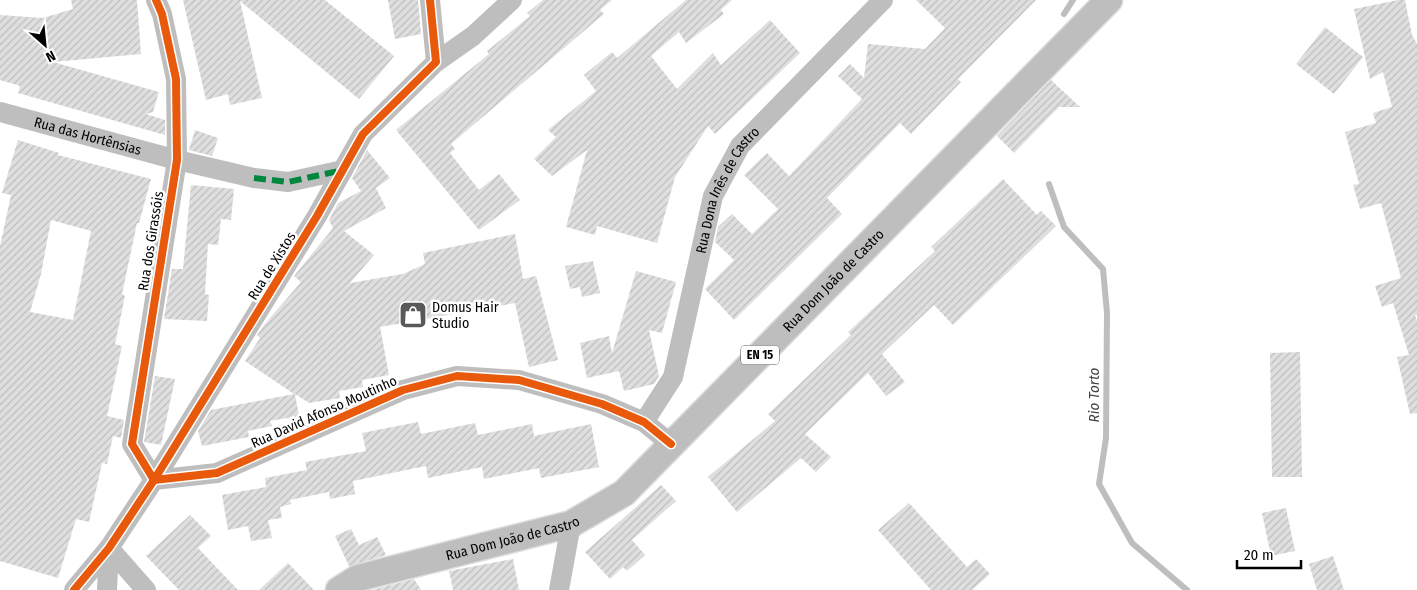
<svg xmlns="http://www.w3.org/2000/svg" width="1417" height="590" viewBox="0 0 1417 590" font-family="'Fira Sans Condensed',sans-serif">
<defs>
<pattern id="building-hatch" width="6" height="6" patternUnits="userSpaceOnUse" patternTransform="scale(1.25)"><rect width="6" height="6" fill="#dfdfdf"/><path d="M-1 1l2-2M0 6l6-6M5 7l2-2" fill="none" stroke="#bebebe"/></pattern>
</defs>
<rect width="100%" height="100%" fill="#fff"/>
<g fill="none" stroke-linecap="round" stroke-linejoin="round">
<g stroke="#bebebe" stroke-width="6">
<polyline points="1064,14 1073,0"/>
<polyline points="1049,184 1064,227 1103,269 1107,313 1106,438 1099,484 1132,543 1187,590"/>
</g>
</g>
<g fill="url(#building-hatch)" fill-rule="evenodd">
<polygon points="71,0 137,0 141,54 53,62 159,92 153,112 146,114 165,120 165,135 18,93 20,86 0,80 0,15 43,18 73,9"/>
<polygon points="183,0 325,0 394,56 359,99 240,1 262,98 230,105 228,94 206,100"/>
<polygon points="388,0 418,0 421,34 395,39"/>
<polygon points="543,0 612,0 600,10 604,14 451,144 455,149 450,153 479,190 499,174 520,200 479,230 396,130 489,54 487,51 530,16 527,13"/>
<polygon points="686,0 732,0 721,10 724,14 686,43 679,32 651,56 677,89 713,53 721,65 770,20 800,53 715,134 708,126 675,177 657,243 597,226 595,235 566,227 587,150 552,176 534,159 556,137 548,130 596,91 584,75 612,52 617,58"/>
<polygon points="916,0 1036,0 958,79 961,82 911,134 900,123 827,198 842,214 734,320 705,289 734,260 715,242 718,227 732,214 752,234 778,209 744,175 767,153 789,176 862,99 838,76 850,64 864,78 868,44 925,49 945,28"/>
<polygon points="1398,0 1405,0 1412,35 1417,44 1417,315 1415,315 1417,321 1417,413 1410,414 1397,357 1409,355 1393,303 1382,307 1375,286 1401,278 1381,203 1360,209 1353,185 1359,184 1345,132 1376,123 1373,113 1392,107 1383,72 1370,79 1354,9"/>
<polygon points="1325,27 1363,57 1334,94 1296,64"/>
<polygon points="1051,80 1080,107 1059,107 1014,153 997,136"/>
<polygon points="195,130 218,138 212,156 189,150"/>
<path d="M18,140L59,153L58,155L151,179L139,223H137L122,294L125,296L115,344L122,346L107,416L124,420L121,438L113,436L107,464L102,463L89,522L76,519L58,578L0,561V246L11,195L2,193ZM51,220L91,231L73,320L30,312L41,274Z"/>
<polygon points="367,150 390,178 376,188 386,208 344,231 374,255 350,283 403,274 425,264 423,253 515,234 523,279 536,276 558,360 529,367 515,303 380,327 389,375 362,380 363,387 339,391 340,398 309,403 295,394 299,416 270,421 272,426 248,431 249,437 202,446 198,431 211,410 294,394 245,361 260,338 257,335 264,325 301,282 294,276 333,228 329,220 338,203 361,191 352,178"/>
<polygon points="1003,179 1037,215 1041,211 1056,226 953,325 934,305 882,354 905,382 886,396 868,373 805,434 831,457 816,472 801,458 737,512 708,477 775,421 768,414 851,335 848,332 935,251 931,247"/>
<polygon points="191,185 234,189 231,220 221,219 218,245 208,244 205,294 209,295 207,321 164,319 172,269 183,269"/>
<polygon points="593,261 600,293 582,297 580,287 570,289 565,266"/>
<polygon points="636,271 676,282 662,333 649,330 659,376 654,384 624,391 619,371 587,378 580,343 609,336 612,353"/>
<polygon points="1300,352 1302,477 1272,477 1270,353"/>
<polygon points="155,376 175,379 161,445 144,442"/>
<polygon points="418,422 421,434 475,423 478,435 532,424 534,436 591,424 599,467 541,478 539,468 484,479 482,467 428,478 426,466 353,481 355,494 330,499 329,492 290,500 291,504 280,507 282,518 268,520 272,538 251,541 248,526 228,530 222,495 266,487 265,478 307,470 305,462 366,451 362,433"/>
<polygon points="661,485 676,501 632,540 645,555 627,571 623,567 610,579 585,552"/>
<polygon points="909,503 967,567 976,559 990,574 972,590 931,590 878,530"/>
<polygon points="1286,508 1295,551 1271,556 1262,513"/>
<polygon points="190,515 211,536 198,548 238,590 179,590 146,556"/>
<polygon points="351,529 359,545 377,537 386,555 349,566 335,536"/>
<polygon points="1333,556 1344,590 1317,590 1309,564"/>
<polygon points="513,559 519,590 453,590 449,571"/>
<polygon points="288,563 314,590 259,590"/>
<polygon points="414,579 421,590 372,590"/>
</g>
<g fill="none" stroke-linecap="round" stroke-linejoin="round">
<defs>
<g id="major">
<path id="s3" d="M339,590L358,578L571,524L624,493L1109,0"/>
</g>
</defs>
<use href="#major" stroke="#dbdbdb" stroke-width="29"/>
<g stroke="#bebebe" stroke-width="20">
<polyline points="156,0 162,14 176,79 177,160 132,444 154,480 217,473 403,390 457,376 519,380 602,404 644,422 671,444"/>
<polyline points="436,62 473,36 512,0"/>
<path id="s1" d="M0,112L177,160L254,178L288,182L343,170"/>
<path id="s2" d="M644,422L673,377L713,196L740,146L883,0"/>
<polyline points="109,548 146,590"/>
<polyline points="74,590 109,548 154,480 317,216 363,134 436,62 430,0"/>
<polyline points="107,590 109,548"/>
<polyline points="559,590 571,524"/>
</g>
<use href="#major" stroke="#bebebe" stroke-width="26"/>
<polyline stroke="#00873e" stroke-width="6" stroke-dasharray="12 6" stroke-linecap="butt" points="254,178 288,182 343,170"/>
<defs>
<g id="cycleway">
<polyline points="156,0 162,14 176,79 177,160 132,444 154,480 217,473 403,390 457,376 519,380 602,404 644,422 671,444"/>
<polyline points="74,590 109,548 154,480 317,216 363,134 436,62 430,0"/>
</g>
</defs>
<use href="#cycleway" stroke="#fff" stroke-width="11"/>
<use href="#cycleway" stroke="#e8590c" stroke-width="8"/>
</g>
<defs>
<symbol id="shop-square" viewBox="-11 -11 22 22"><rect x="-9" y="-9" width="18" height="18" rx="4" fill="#595959" stroke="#fff"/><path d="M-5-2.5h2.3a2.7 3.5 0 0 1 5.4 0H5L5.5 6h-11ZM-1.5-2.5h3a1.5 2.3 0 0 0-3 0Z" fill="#fff"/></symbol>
</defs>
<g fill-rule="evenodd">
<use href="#shop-square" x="397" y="299" width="32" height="32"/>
</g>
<g text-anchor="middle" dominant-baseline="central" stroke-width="5" stroke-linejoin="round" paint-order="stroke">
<rect fill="#fff" stroke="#4c4c4c" stroke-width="1" x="741" y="345.5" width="38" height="19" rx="4"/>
<g font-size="12" font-weight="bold" fill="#000">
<text x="760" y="355">EN 15</text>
</g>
<g font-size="14" fill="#000" stroke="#fff">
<text stroke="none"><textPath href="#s1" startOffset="91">Rua das Hortênsias</textPath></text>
<text stroke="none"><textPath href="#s2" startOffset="250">Rua Dona Inês de Castro</textPath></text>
<text transform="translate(151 241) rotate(-81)">Rua dos Girassóis</text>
<text transform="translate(272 266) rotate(-58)">Rua de Xistos</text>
<text stroke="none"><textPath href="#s3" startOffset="602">Rua Dom João de Castro</textPath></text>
<text transform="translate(324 412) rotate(-24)">Rua David Afonso Moutinho</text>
<text stroke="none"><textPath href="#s3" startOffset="182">Rua Dom João de Castro</textPath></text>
</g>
<g font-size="14" fill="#000" stroke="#fff" text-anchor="start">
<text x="432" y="307">Domus Hair<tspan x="432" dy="16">Studio</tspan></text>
</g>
<g font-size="15" font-style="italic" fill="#434343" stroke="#fff">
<text transform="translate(1094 395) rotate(-90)">Rio Torto</text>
</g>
</g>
<g transform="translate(45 45) rotate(153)" stroke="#ffffff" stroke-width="4" paint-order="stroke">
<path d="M0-4L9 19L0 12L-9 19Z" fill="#000000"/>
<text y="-8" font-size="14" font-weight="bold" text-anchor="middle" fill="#000000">N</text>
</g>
<path d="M1237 560v8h64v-8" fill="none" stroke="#000000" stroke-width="2.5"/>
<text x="1244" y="560" font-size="15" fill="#000000" stroke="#ffffff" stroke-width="4" paint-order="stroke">20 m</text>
</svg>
